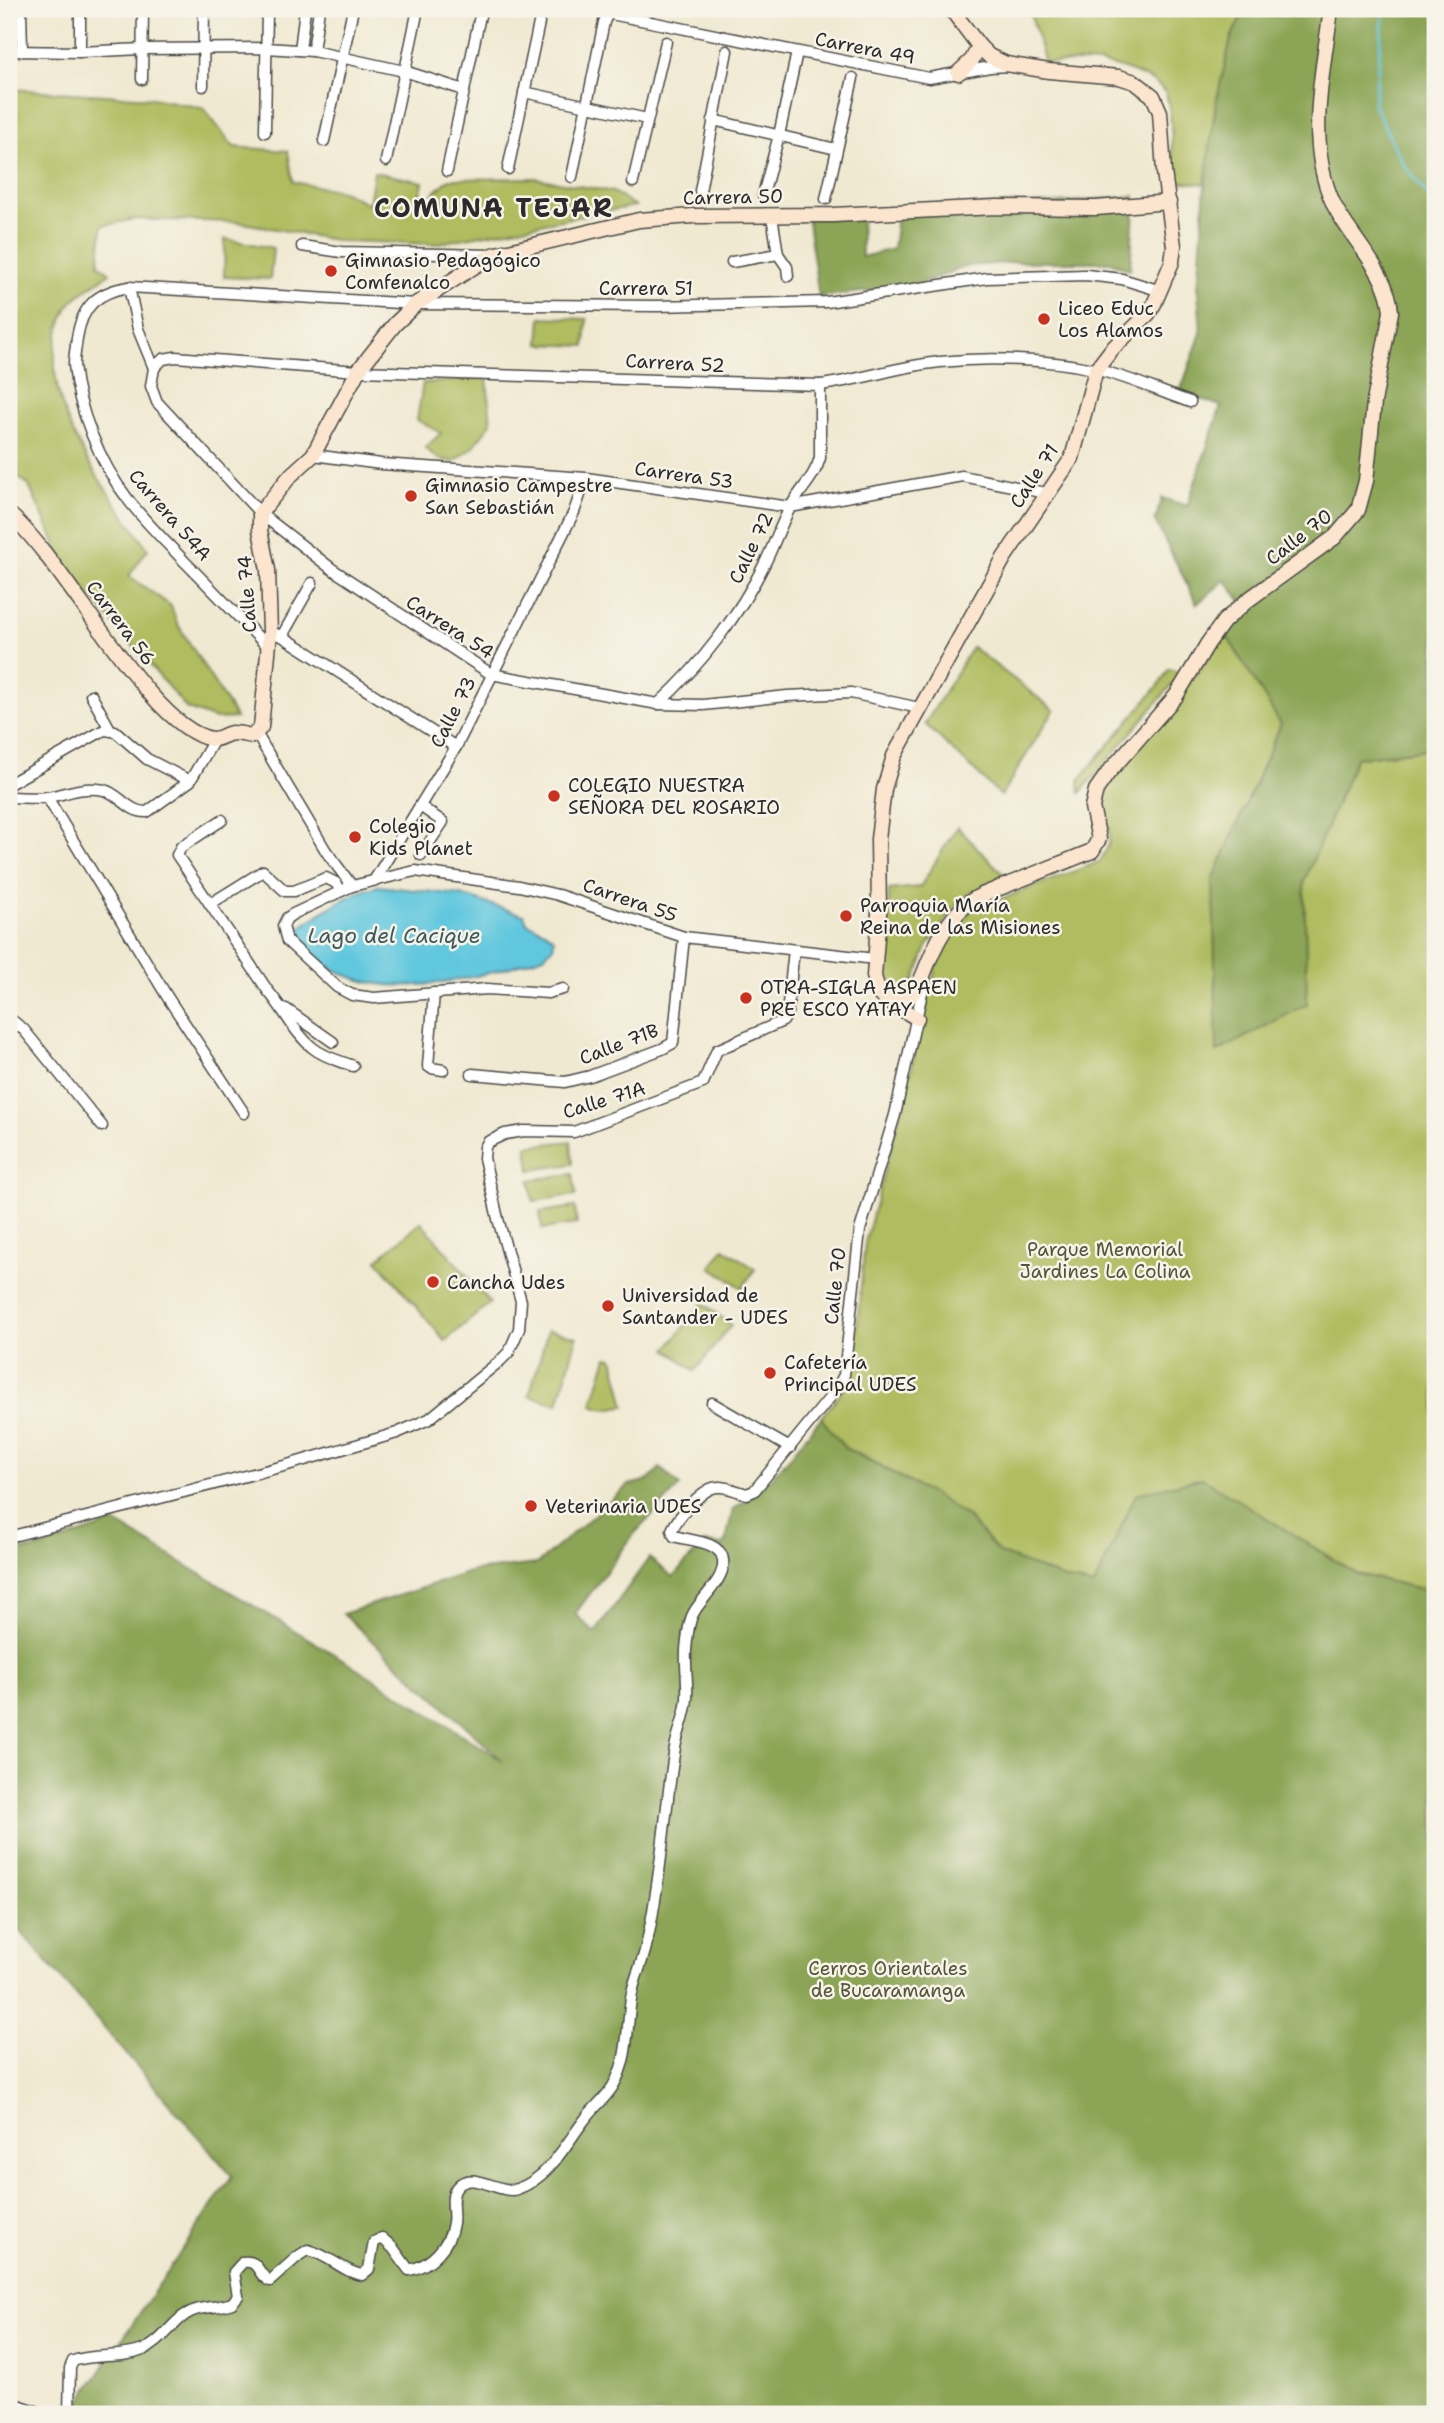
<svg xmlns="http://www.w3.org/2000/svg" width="1444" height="2423" viewBox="0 0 1444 2423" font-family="'Shantell Sans',sans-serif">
<rect width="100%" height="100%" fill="#f7f3e8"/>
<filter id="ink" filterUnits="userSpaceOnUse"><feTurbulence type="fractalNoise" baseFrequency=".0143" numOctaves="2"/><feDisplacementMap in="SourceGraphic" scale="14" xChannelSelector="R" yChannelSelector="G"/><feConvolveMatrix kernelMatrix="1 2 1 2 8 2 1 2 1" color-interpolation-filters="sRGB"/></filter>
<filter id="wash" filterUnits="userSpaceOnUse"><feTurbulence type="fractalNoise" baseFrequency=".00686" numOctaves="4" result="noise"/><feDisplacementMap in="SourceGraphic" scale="28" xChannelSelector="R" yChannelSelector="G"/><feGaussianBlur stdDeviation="1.57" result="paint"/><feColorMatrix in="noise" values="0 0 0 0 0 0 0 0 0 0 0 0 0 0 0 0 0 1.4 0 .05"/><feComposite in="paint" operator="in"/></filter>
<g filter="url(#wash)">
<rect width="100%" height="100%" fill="#f0e9d1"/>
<g fill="#afbc5e" stroke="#6d7444" stroke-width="2">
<path d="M1018,9H1245L1231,38L1216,103L1205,184L1173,181C1172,162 1173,109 1166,94C1159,79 1121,67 1105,64C1086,60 1064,63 1045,63L1031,15Z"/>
<path d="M9,89L152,98L203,108L234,147L288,151L293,182L342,191L369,204L374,172L423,182L418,208L449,179L535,178L613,192L635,206L434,244L340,241L238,222L135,219L102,226L99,264L110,273C99,281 74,296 68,307C23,392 102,482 148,549L129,576L171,606L177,623L236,718L215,719L187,709L66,567L28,484L9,472Z"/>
<polygon points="225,239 273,248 270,279 224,277"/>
<polygon points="541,317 587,319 585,346 539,344"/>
<polygon points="487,378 491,423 472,448 454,462 437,458 425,448 441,433 417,420 423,383"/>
<path d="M1225,633L1281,724L1213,880L1307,1004L1304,881L1356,758L1435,748V1592L1357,1574L1201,1478L1136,1494L1094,1587L1065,1579L999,1553L967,1516L867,1458L845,1448L821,1418L845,1387L853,1368L865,1243L903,1103L938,957L957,925L972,910L1099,862C1124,827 1097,821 1103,789L1204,664Z"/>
<polygon points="972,647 1054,710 1001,796 925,724"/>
<polygon points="1169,669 1182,673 1080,793 1079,780 1159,685"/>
<polygon points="957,827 1006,877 972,892 957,905 927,947 915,979 910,986 902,989 887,985 881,970 888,927 889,890 920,887"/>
<polygon points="571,1141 573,1164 530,1170 527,1146"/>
<polygon points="573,1174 576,1195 533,1201 530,1180"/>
<polygon points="575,1207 577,1224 542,1229 540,1212"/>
<polygon points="421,1222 490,1303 445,1341 377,1260"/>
<polygon points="724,1248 755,1269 742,1288 711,1267"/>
<polygon points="703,1303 731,1325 695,1371 667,1349"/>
<polygon points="548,1330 577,1337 558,1404 529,1396"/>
<polygon points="607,1357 613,1358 625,1406 604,1409 592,1405"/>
</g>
<g fill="#8ba455" stroke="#5b6840" stroke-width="2">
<polygon points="1245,9 1435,9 1435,748 1356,758 1304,881 1307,1004 1217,1052 1213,880 1281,724 1225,633 1249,612 1225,580 1197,604 1155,521 1162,498 1187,506 1221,406 1180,392 1201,333 1198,290 1205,184 1216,103 1231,38"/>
<polygon points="1135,196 1130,270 1110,262 1017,262 967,266 913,286 819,297 807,215 861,214 862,257 893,249 898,208 1057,203"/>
<path d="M821,1418L845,1448L938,1497L967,1517L999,1553L1065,1579L1094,1586L1136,1494L1202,1478L1357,1574L1435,1592V2414H72L232,2176L9,1918V1552L40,1548L114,1522L349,1663L503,1761L343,1614L473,1571L537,1564L629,1485L649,1480L660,1468L680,1486L634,1534L575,1614L595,1633L649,1558L673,1577L704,1543L725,1545L733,1509C769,1488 795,1449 821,1418Z"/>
</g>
<path fill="#61c7de" stroke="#467984" stroke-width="2" d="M378,886L461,895L524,915L527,923L545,931L554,938L553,947L544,956C493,974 409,997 357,979C332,971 311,957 293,939V933C319,914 347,893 378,886Z"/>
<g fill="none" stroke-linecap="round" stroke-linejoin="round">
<polyline stroke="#61c7de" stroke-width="2.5" points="1384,9 1374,105 1403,164 1435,204"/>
</g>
</g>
<g filter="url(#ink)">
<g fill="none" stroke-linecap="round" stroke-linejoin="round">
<defs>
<g id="street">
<polyline points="21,9 22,50"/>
<polyline points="80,9 80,52"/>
<polyline points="586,9 929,78 990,67 1010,66"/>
<polyline points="300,50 305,9"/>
<polyline points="9,51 80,52 142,49 266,48 313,51 404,71 464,90"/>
<polyline points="313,51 319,9"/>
<polyline points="142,79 143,9"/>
<polyline points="203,86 204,9"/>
<polyline points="524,92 647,119"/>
<polyline points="713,120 836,149"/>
<polyline points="265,132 267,9"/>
<polyline points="324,141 353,9"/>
<polyline points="386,161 418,9"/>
<polyline points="508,169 539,23"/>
<polyline points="447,171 481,11"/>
<polyline points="572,177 604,22 608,13"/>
<polyline points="633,182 666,42"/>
<polyline points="700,191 727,51"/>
<polyline points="763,195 779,135 797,52"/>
<polyline points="826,199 853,78"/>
<polyline points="772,216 778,254 787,267 788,276"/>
<polyline points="302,246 341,252 492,255"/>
<polyline points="732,262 778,254"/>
<polyline points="129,287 138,329 154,368"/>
<path d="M154,368L163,359L175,357L358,371L820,385C861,380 899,366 940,362C988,357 1047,359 1094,369C1126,376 1158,391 1190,402"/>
<polyline points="154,368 151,386 157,402 260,513 332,569 491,674 658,704 703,705 787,696 851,693 919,708"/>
<polyline points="313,455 381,464 586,478 790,507 962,476 1046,493"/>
<polyline points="270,632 282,636 456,747"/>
<polyline points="282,636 312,583"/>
<path d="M270,649C241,620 213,590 184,561C165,541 143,520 127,498C100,463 78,409 74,365C74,356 76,347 77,338C82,306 97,292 129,287L416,304L657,306L827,302L987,278L1086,275L1122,279L1161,291"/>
<polyline points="91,695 111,731"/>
<path d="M658,704C701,665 739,615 765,563C774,545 780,526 790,508C799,491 815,477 820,458V385"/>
<polyline points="256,733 326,851 352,886"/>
<polyline points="9,784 104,730 115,731 147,759 190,781"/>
<path d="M9,797C21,797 36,799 48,797C65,794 80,787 98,789C118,790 127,813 147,812L190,781L214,740"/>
<polyline points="47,797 168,998 244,1113"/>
<polyline points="420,806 443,822 421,855"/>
<path d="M222,820L181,847L177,855L268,991C284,1009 294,1033 313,1048C324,1057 340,1061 353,1066"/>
<polyline points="375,879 456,747 574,512 586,478"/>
<polyline points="210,904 263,871 285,891 294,891 326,878 336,883 341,891"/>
<polyline points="9,909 9,923"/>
<polyline points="563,989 548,993 487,989 374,998 352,995 337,987 287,941 283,926 287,918 293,914 352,886 415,871 519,886 558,895 684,937 875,959"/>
<polyline points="434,993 428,1066 431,1068 443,1070"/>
<polyline points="286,1009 333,1042"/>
<polyline points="9,1018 24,1030 102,1126"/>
<polyline points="472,1074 565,1082 590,1076 662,1049 673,1043 684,937"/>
<polyline points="712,1403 790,1448"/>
<polyline points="9,1537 284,1466 397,1433 429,1419 500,1361 509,1352 519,1329 521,1301 498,1219 484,1158 485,1147 488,1142 505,1134 524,1131 574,1132 703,1083 717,1050 783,1021 787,1014 794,950"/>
<polyline points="9,2406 18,2405 45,2414"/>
<path d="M69,2414L70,2368L73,2361C95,2353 121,2359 143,2350C161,2343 170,2325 185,2315C199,2305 217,2309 232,2303L238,2296L234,2272L243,2262C260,2259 257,2276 270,2281L297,2257L308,2250C329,2255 345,2273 362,2275L369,2269L374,2242L382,2238L393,2248L409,2270C431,2266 450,2245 453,2223C455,2212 449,2196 457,2187C472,2169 500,2195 517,2189C550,2178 566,2143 586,2118C594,2107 606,2098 613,2086C630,2058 626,2024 632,1993C635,1976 644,1960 647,1942C661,1880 664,1817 674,1754C676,1735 686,1717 687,1698C688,1682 685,1666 686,1650C687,1639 688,1624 693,1614C701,1598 726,1579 723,1560C721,1541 689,1541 674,1536L672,1530C678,1517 703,1487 718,1487C727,1486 738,1492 747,1494L754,1491L836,1390L844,1375L860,1230L895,1115L925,979"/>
</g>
<g id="secondary">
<path d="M951,9L979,46L989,56L1006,64L1049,71L1119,77L1135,82L1153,96L1160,112L1164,172L1174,246L1172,262L1154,304L1148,314L1112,349L1096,370L1072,458L1004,558L894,756L884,789L878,839L879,913L874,976L879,994C887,1002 899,1005 909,997C919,988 923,975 928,963C938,938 955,907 982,895L1092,851L1099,839L1092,807L1096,790L1108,773L1176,696L1208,643L1224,621L1248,600L1335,537L1358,510L1366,481L1374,402L1391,312C1389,273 1351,239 1334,205C1305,144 1323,72 1331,9"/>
<polyline points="958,73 972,60 979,46"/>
<path d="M9,514C63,558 151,731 212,739C219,740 225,734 232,733C240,733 246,735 253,736L261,727L270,632L268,570L260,530V513L291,475L313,455L358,371L395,324L416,304L492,255L639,220L693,216L833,215L996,207L1096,208L1169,202"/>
<polyline points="889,1002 917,1018"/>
</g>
</defs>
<use href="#street" stroke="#494844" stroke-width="13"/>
<use href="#secondary" stroke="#494844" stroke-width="17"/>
<use href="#street" stroke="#fff" stroke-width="10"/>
<use href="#secondary" stroke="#fbe5cf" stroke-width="14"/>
</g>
</g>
<g fill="#c8321e" stroke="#f7f3e8" stroke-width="2.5">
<circle cx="331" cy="271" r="7"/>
<circle cx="1044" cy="319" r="7"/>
<circle cx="411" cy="496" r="7"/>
<circle cx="554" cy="796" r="7"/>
<circle cx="355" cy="837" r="7"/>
<circle cx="846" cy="916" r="7"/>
<circle cx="746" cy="998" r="7"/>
<circle cx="433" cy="1282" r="7"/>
<circle cx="608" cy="1306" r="7"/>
<circle cx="770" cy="1373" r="7"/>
<circle cx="531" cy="1506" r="7"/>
</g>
<g text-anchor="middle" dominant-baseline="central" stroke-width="5" stroke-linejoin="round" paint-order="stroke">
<g font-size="19" fill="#2b2b2b" stroke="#f7f3e8">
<text transform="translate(865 48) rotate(11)">Carrera 49</text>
<text transform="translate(733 197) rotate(-1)">Carrera 50</text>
<text x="646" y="288">Carrera 51</text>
<text transform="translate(675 363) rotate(3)">Carrera 52</text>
<text transform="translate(684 475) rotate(8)">Carrera 53</text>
<text transform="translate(1034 476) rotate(-57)">Calle 71</text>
<text transform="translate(170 515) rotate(49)">Carrera 54A</text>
<text transform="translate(1299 537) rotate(-38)">Calle 70</text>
<text transform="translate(751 548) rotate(-64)">Calle 72</text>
<text transform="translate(247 594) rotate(-94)">Calle 74</text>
<text transform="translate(121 623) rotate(53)">Carrera 56</text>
<text transform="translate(450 627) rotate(33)">Carrera 54</text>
<text transform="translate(453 712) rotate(-63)">Calle 73</text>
<text transform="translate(630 900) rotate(19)">Carrera 55</text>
<text transform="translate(619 1044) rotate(-21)">Calle 71B</text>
<text transform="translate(604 1100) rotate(-17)">Calle 71A</text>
<text transform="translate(835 1286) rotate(-84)">Calle 70</text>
</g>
<g font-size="19" fill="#2b2b2b" stroke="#f7f3e8" text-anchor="start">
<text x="345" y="260">Gimnasio Pedagógico<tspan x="345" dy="22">Comfenalco</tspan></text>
<text x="1058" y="308">Liceo Educ<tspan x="1058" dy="22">Los Alamos</tspan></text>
<text x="425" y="485">Gimnasio Campestre<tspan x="425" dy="22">San Sebastián</tspan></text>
<text x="568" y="785">COLEGIO NUESTRA<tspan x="568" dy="22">SEÑORA DEL ROSARIO</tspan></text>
<text x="369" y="826">Colegio<tspan x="369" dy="22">Kids Planet</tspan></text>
<text x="860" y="905">Parroquia María<tspan x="860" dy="22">Reina de las Misiones</tspan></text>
<text x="760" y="987">OTRA-SIGLA ASPAEN<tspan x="760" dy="22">PRE ESCO YATAY</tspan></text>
<text x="447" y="1282">Cancha Udes</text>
<text x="622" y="1295">Universidad de<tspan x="622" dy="22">Santander - UDES</tspan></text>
<text x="784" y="1362">Cafetería<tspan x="784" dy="22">Principal UDES</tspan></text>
<text x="545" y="1506">Veterinaria UDES</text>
</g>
<g font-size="19" fill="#53563a" stroke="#f7f3e8">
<text x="1105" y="1249">Parque Memorial<tspan x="1105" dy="22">Jardines La Colina</tspan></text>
<text x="888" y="1968">Cerros Orientales<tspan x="888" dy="22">de Bucaramanga</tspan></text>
</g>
<g font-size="21" font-style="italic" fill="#3b5a61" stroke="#f7f3e8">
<text x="394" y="936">Lago del Cacique</text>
</g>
<g font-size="26" font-weight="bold" letter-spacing="2" fill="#2b2b2b" stroke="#f7f3e8">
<text x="494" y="207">COMUNA TEJAR</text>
</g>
</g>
<rect width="1444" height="2423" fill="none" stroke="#f7f3e8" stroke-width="35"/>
</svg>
